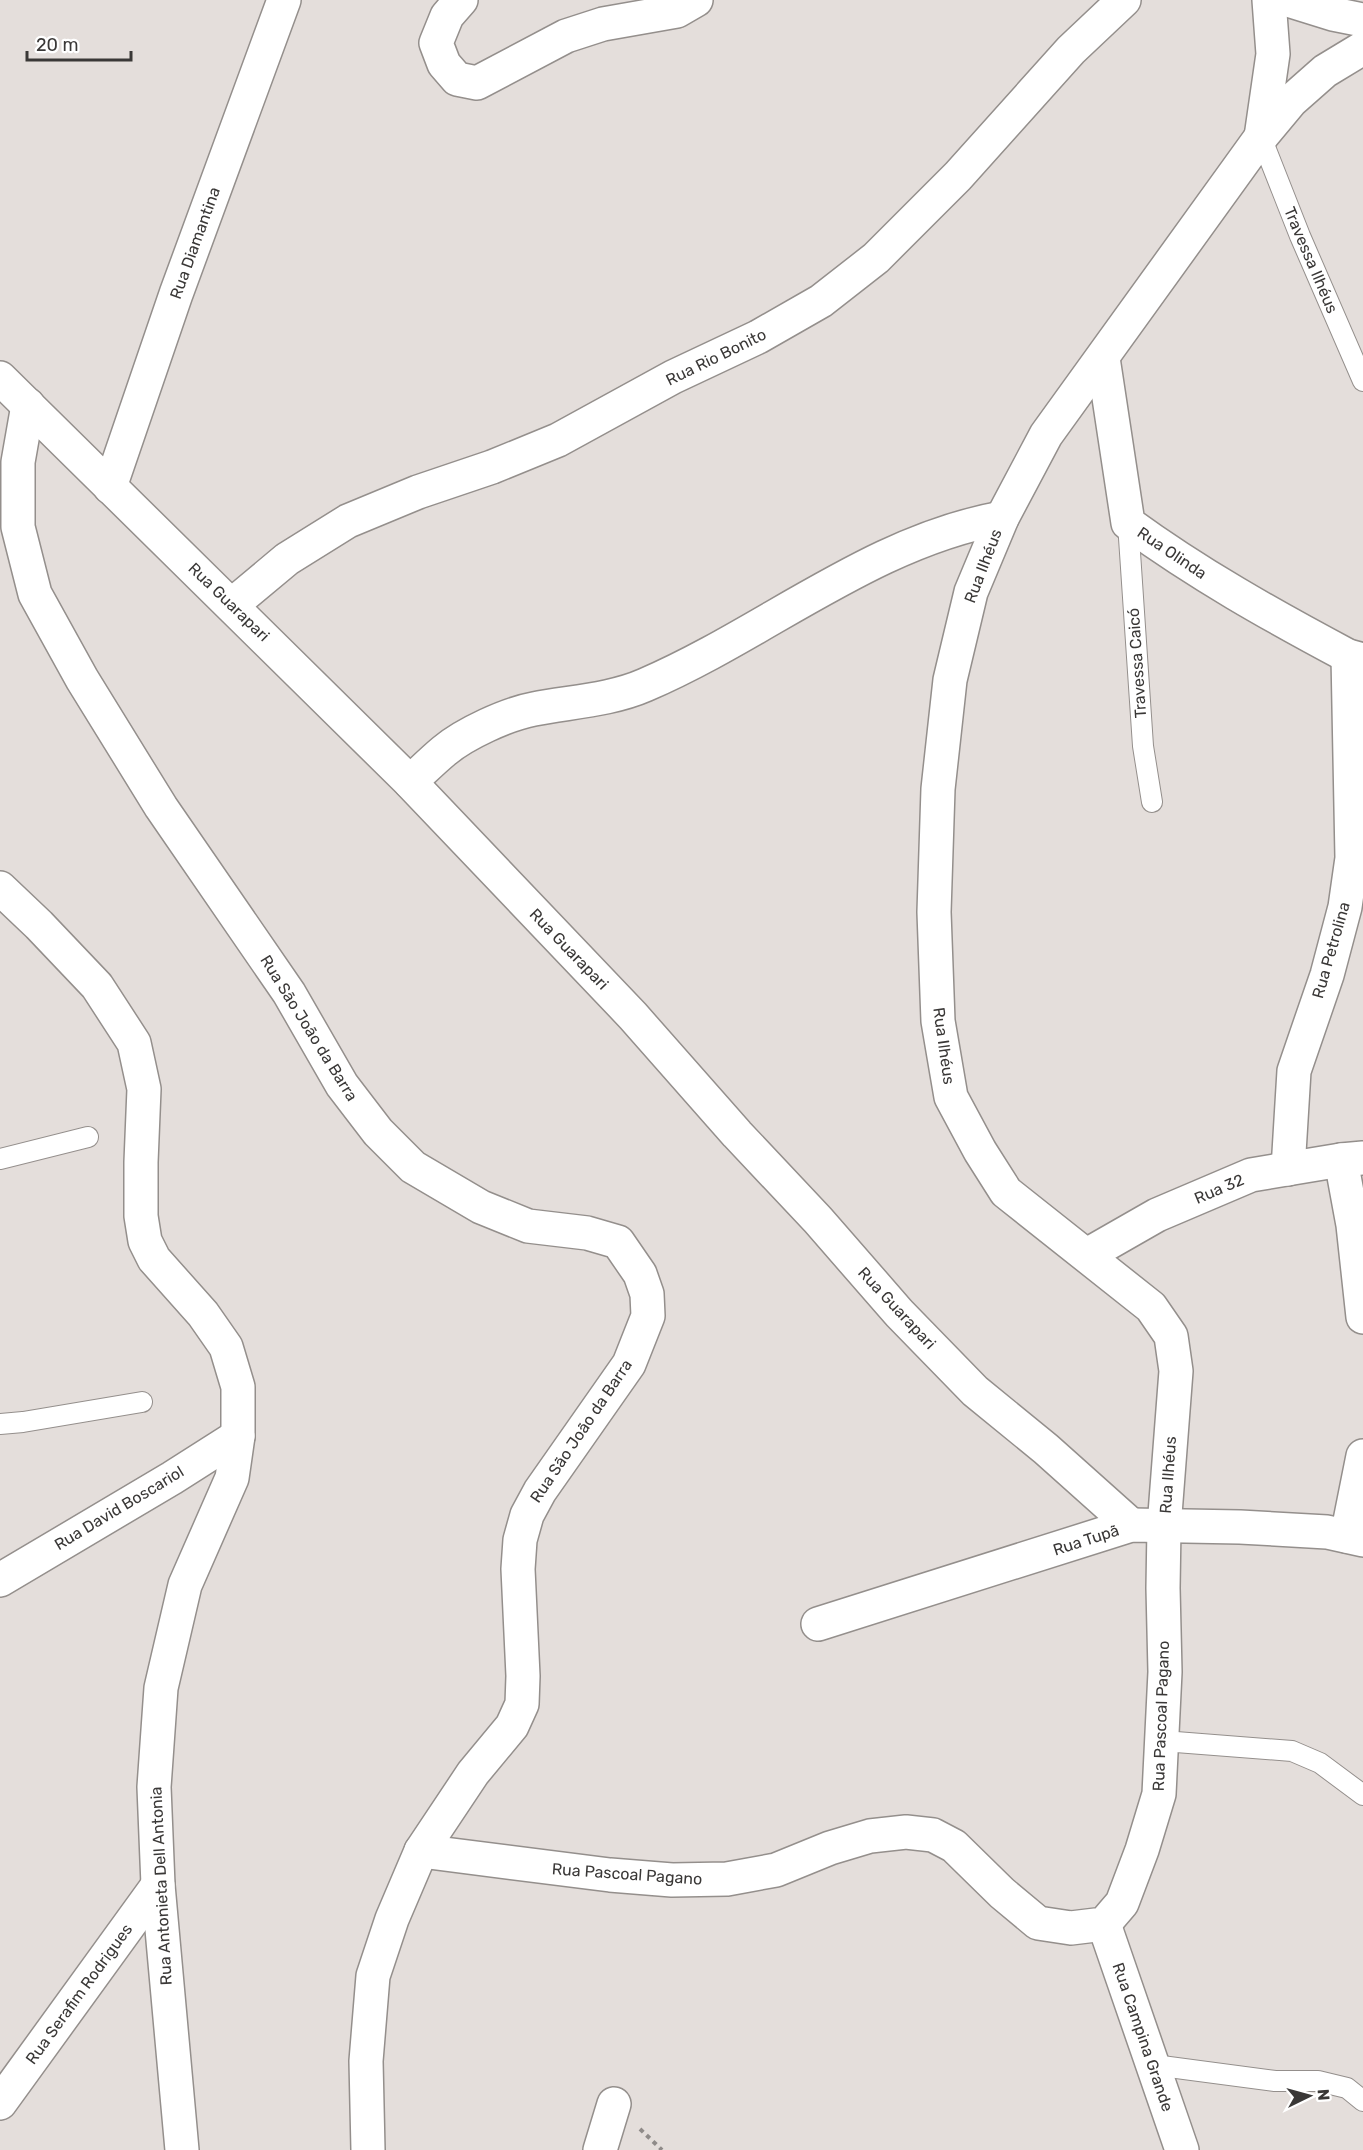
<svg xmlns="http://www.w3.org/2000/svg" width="1363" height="2150" viewBox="0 0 1363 2150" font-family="Rubik,sans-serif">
<rect width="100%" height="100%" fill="#e4dedb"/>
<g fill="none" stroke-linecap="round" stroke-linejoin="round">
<defs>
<g id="service">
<polyline points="1261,137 1300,236 1363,381"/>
<polyline points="1128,523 1143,746 1152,802"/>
<polyline points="0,1159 88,1137"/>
<polyline points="0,1424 23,1422 142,1402"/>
<polyline points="1163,1741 1292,1751 1320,1763 1363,1795"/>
<polyline points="1154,2065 1275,2081 1318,2081 1347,2088 1363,2101"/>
</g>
<g id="minor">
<polyline points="461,0 447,16 436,43 444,64 457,79 477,83 566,36 603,24 677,11 696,0"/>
<polyline points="1288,0 1333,14 1363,20"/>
<polyline points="1261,137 1273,54 1269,0"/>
<path d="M1103,358L1128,523C1198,574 1271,615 1348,656L1363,660"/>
<polyline points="0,378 410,782 633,1016 737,1134 818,1220 899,1313 975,1391 1046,1449 1131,1525"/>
<polyline points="28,405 18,462 18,527 35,594 82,679 161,807 289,993 342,1085 378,1132 413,1167 481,1207 528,1226 587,1233 618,1242 640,1274 647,1294 648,1316 629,1364 540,1491 527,1515 520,1540 518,1569 523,1676 522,1704 512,1726 473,1773 421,1851 392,1919 373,1976 366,2061 368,2150"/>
<polyline points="110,487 176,294 284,0"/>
<polyline points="232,605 287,559 348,521 418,492 492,467 558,440 673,377 758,337 821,301 876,258 958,176 1071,50 1124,0"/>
<path d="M410,782C421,772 432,761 444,751C464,734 507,714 534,709C569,702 611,700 645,685C764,634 872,541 1002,518"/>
<polyline points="0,888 39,925 97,986 134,1043 144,1089 141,1162 141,1216 145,1241 154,1259 203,1314 226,1347 238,1387 238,1436 232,1478 185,1585 161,1688 154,1787 158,1885 182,2150"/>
<polyline points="1341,1160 1353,1225 1363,1317"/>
<polyline points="1288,1169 1294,1071 1327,975 1345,907 1352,858 1348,656"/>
<polyline points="1087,1255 1157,1215 1251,1175 1341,1160 1363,1158"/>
<polyline points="1347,1536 1363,1456"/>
<polyline points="0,1580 172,1478 238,1436"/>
<polyline points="818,1624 1131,1525 1240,1527 1327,1532 1363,1540"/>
<polyline points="421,1851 610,1875 672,1880 727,1879 776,1870 830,1848 870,1836 906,1832 933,1835 954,1846 1002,1893 1038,1923 1071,1928 1104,1924 1122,1903 1142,1850 1159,1794 1165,1672 1163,1588 1164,1527 1176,1371 1171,1336 1151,1307 1006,1192 980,1151 951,1097 938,1021 934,912 938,789 950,680 971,592 1002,518 1046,435 1261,137 1291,101 1325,71 1363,48"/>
<polyline points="1104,1924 1182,2150"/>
<polyline points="0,2103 158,1885"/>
<polyline points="600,2150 614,2104"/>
</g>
</defs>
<use href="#service" stroke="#948f8c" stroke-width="22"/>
<use href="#minor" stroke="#948f8c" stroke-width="36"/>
<polyline stroke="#8f8b89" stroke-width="4" stroke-dasharray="4.5 4.5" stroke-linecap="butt" points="640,2129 662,2150"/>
<use href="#service" stroke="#fff" stroke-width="20"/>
<use href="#minor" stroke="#fff" stroke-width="33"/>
</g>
<g text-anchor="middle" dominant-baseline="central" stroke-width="5" stroke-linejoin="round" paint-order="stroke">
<g font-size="16" fill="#3a3837" stroke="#fff">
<text transform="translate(195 243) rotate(-70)">Rua Diamantina</text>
<text transform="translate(1311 260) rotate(67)">Travessa Ilhéus</text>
<text transform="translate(716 357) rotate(-26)">Rua Rio Bonito</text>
<text transform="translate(1172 553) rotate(34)">Rua Olinda</text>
<text transform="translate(983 566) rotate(-69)">Rua Ilhéus</text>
<text transform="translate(229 602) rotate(44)">Rua Guarapari</text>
<text transform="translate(1137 663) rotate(-94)">Travessa Caicó</text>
<text transform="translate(569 949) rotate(46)">Rua Guarapari</text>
<text transform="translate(1331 950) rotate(-74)">Rua Petrolina</text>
<text transform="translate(309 1028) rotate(58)">Rua São João da Barra</text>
<text transform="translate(944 1046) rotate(82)">Rua Ilhéus</text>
<text transform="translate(1219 1189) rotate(-23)">Rua 32</text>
<text transform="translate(897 1308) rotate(47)">Rua Guarapari</text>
<text transform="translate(581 1431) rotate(-56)">Rua São João da Barra</text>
<text transform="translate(1168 1475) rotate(-86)">Rua Ilhéus</text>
<text transform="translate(119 1508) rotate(-31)">Rua David Boscariol</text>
<text transform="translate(1086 1540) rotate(-18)">Rua Tupã</text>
<text transform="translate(1161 1716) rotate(-88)">Rua Pascoal Pagano</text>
<text transform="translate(627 1874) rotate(4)">Rua Pascoal Pagano</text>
<text transform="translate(161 1886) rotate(-93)">Rua Antonieta Dell Antonia</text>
<text transform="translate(79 1994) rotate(-54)">Rua Serafim Rodrigues</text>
<text transform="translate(1143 2037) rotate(71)">Rua Campina Grande</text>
</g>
</g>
<g transform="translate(1309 2096) rotate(85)" stroke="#ffffff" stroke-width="4.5" paint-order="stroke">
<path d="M0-4.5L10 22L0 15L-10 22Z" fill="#3a3837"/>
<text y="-9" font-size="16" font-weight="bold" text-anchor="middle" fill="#3a3837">N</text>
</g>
<path d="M27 51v9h104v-9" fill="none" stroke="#3a3837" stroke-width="3"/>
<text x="36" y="51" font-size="18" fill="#3a3837" stroke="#ffffff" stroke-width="4.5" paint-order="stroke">20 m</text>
</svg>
